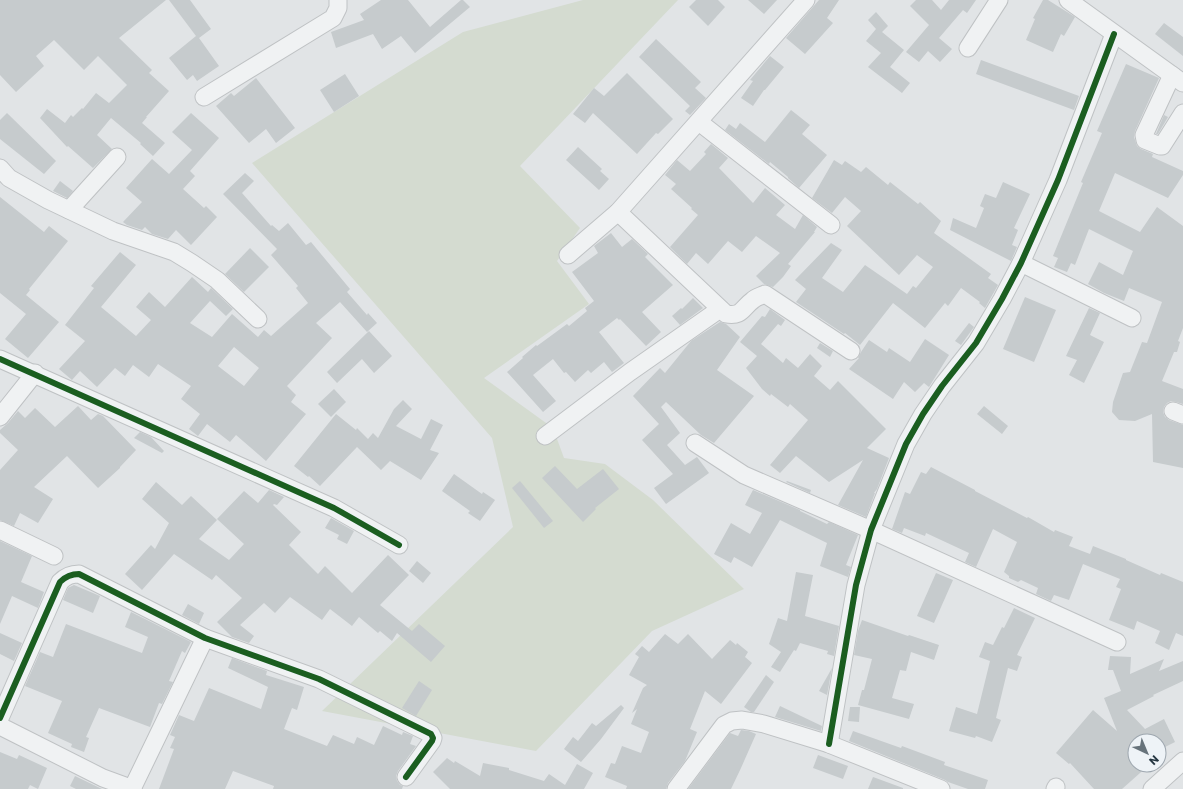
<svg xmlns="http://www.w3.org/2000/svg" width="1183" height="789" viewBox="0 0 1183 789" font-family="Poppins,sans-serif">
<rect width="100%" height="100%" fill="#e1e4e6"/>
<polygon fill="#d4dbd0" points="583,0 678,0 520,166 580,228 557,261 589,304 484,378 553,428 564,458 605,464 653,500 744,589 652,631 536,751 322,711 513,527 492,438 252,163 463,32"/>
<g fill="#c6cbcd" fill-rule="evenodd">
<polygon points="0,0 166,0 119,38 152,70 149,73 169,91 146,117 147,117 142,123 165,143 153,156 140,144 141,143 111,118 97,135 112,149 93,168 68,146 67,147 40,118 47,109 65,123 71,115 73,117 82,108 83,109 96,93 109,103 127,85 98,56 84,70 54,40 36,56 44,66 16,92 0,75"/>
<polygon points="169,0 190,0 211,29 199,38 219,66 197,81 193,75 187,80 169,58 196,36"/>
<polygon points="381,0 408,0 430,27 461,0 463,0 470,7 415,53 401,36 382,49 373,34 336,48 331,32 364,20 360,14"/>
<polygon points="696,0 718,0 725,7 708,26 689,7"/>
<polygon points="748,0 777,0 764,14"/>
<polygon points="819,0 839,0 827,18 833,23 805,54 786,38"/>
<polygon points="916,0 932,0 941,10 949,0 976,0 967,13 963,10 939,38 952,49 940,62 928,51 919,62 906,52 929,25 910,6"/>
<polygon points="1043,0 1048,0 1075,17 1064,36 1061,34 1053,52 1026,40 1035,19 1033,18"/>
<polygon points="876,12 888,26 882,32 904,50 890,67 910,83 902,93 868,67 881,53 866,41 876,29 868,20"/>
<polygon points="1164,23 1183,37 1183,56 1155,34"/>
<polygon points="656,39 701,82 695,88 706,98 690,115 685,111 690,106 639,57"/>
<polygon points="770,56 784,67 765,90 764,90 753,106 741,98 753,81 750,80"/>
<polygon points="981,60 1079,96 1074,110 976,74"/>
<polygon points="1126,64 1159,78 1135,131 1134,137 1137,146 1141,149 1153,154 1152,157 1183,171 1183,175 1168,198 1115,173 1099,211 1140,232 1157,207 1183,226 1183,328 1178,341 1180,342 1177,352 1174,352 1162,381 1183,389 1183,404 1176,402 1171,401 1167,403 1164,407 1163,412 1165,417 1169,420 1183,425 1183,468 1153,462 1152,414 1135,421 1119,420 1112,412 1113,402 1123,373 1130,372 1142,342 1147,343 1162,302 1129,288 1124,301 1104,293 1088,284 1099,262 1123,275 1133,251 1089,229 1075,265 1071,263 1067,272 1054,267 1058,258 1053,256 1083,183 1081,182 1102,133 1097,131"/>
<polygon points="627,73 673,119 658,134 656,133 637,154 593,113 585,123 573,114 594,88 604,96"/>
<polygon points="345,74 359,96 334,112 320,90"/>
<polygon points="256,78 295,128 276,143 266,129 249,143 216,106 231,93 234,96"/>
<polygon points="791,110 810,125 802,134 827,155 799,188 788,178 788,177 770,162 769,164 725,130 729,124 736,129 740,123 765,142"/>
<polygon points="7,113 56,161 44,174 0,139 0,120"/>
<polygon points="191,113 219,138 190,171 195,176 183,189 204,208 206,206 217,217 191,245 176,230 168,239 152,234 145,227 142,230 127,225 123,222 142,202 126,188 152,159 169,174 192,150 172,132"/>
<polygon points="1164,115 1168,117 1158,134 1156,134"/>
<polygon points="711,144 728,158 719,168 753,203 765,188 785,205 776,215 795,229 803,215 817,227 814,232 815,232 788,264 791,266 783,277 773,287 764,284 756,276 780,253 756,236 742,252 728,241 708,264 696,253 687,264 670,247 698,215 691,209 692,208 671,189 676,184 665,175 677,160 690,171 706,154 704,152"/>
<polygon points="578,147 602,169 600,171 609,179 599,190 566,160"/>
<polygon points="834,160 842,165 845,161 861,172 866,167 888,185 890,182 918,204 920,202 941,221 934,233 991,274 988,278 998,285 985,308 979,303 980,302 961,288 948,306 945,303 925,328 893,303 860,345 845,333 844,334 796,302 806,289 795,280 831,243 842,250 822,278 843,292 865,265 907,294 913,286 916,288 933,267 917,255 899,275 847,226 861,211 845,197 832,213 812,198"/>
<path d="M245,173L254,181L242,193L271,226L272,225L279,231L288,223L306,245L311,242L350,289L347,292L367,315L368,313L377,323L367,332L340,302L316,323L332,338L287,386L296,395L291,402L306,414L266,461L236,435L230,442L207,424L198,436L189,429L200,414L181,399L191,386L158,364L149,377L133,365L125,376L115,368L97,387L80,371L72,380L59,369L85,341L65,325L94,288L91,286L120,252L136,265L101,307L136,336L151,320L136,307L149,292L165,307L192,277L208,292L211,288L233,309L226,316L210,301L190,323L212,337L232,314L258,337L264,330L271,336L308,303L296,288L298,286L271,255L277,249L223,194ZM234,347L259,368L244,386L218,366Z"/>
<polygon points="60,181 73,191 67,198 53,191"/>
<polygon points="1003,182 1030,194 1014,228 1018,230 1012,245 1017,247 1011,261 950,230 953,218 976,228 984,208 980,206 985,194 996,198"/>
<polygon points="0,197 44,232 49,226 68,241 29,289 30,290 26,295 59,322 28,358 5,339 26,314 0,293"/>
<polygon points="611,233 622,247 632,239 648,254 645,257 673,285 642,312 661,332 646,346 620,319 619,320 617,318 599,332 624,363 612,372 604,362 591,373 588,370 575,382 566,372 564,373 553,359 533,375 556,401 543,412 507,372 523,358 522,357 536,345 537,346 567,324 569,326 587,311 585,308 594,301 572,272 598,253 594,246"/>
<polygon points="250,248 269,267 244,292 225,274"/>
<polygon points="1025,297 1056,310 1034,362 1003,349"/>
<polygon points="693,298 703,308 680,325 672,316 681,308 682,309"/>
<polygon points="1089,308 1100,313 1090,335 1104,342 1084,383 1069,375 1077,360 1066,356"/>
<polygon points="770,309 785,320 781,326 778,324 761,344 783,363 786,358 798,368 810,354 822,366 814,376 830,390 838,381 886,429 867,448 889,458 877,489 874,493 875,493 866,517 838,505 863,460 829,482 796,456 780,473 770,465 808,420 790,404 788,407 771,394 770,396 762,389 746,368 757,356 740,342 762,316 765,317"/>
<polygon points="720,322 726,324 740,337 717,370 754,396 714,443 701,435 666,402 661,407 680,433 667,445 685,465 697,457 709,473 666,504 654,488 673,474 642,440 659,424 633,396 660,368 665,373 691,341"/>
<polygon points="969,323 974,327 961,345 955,341"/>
<polygon points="369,331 392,356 374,373 362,359 337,383 327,372"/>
<polygon points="925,339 949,355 929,387 924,383 915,392 904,382 893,399 849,369 859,358 858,358 861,352 869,340 887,352 889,348 910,362"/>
<polygon points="820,343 833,351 830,357 817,348"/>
<polygon points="334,389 346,402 331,417 318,404"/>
<polygon points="403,400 412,409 396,426 421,439 431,419 443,425 430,450 439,453 421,480 390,461 381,470 357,447 320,486 309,476 308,477 294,466 336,414 356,430 357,428 368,439 373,433 378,438 394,409"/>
<polygon points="78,406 91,420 98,414 103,416 136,450 120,467 120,468 98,488 67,456 34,487 53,499 38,523 20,513 14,526 0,520 0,470 18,450 0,433 0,430 8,423 18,411 25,418 35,408 55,427"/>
<polygon points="984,406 1008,426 1002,434 977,414"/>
<polygon points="140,432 151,437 164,451 162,453 134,438"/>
<polygon points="555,466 577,489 603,469 619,489 595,508 596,509 583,522 542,478"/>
<polygon points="931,467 975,490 975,491 1027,518 1028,517 1054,532 1055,530 1073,537 1069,546 1090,554 1093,546 1126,559 1126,560 1160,575 1161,573 1183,582 1183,636 1176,633 1169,650 1155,643 1160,631 1137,621 1134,630 1109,620 1121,589 1116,587 1120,579 1083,564 1069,600 1054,595 1051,601 1036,594 1038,588 1021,580 1018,582 1009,578 1009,576 1004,572 1017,542 993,529 976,567 965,562 969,553 926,533 925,536 904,528 902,533 892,529 905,492 910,494 921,472 926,474"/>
<polygon points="454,474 482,494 483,492 495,500 480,521 468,513 470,511 442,491"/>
<polygon points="520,481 553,521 544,528 512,488"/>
<polygon points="787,481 811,490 810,493 786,482"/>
<polygon points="156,482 182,505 191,496 217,520 199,539 229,560 244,544 217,519 244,491 258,503 269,490 284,497 277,505 274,504 273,505 301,532 289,545 318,574 325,566 352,593 388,555 409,575 380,605 412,631 419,624 445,646 431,662 397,633 392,641 380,631 378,633 359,617 352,626 330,609 322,620 290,597 275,613 264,603 240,625 254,636 249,643 232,637 217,622 242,598 216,575 212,580 174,554 142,590 125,574 151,545 155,549 169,523 142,499"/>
<polygon points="753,490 800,510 800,511 827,524 829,522 858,535 846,565 851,567 848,577 820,566 827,543 780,520 752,567 734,557 731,563 714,554 731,523 750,534 762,513 745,505"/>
<polygon points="331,518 354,531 347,544 337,539 339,535 325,528"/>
<polygon points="0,541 32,556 21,582 44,592 38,608 12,596 0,624"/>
<polygon points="417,561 431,573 423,583 409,571"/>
<polygon points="796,572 813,575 805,616 839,626 834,656 827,654 828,651 800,643 796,651 794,650 780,672 771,667 781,652 769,644 778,618 787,621"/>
<polygon points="936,573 953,580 934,623 917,616"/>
<polygon points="74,585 100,596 93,613 63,600 68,588"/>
<polygon points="188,604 204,613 199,624 182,615"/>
<polygon points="1014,608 1035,618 1017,655 1022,657 1017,671 1008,668 996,718 1001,720 992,742 976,736 975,738 949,731 956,707 977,714 990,661 979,657 985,642 993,645 1002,627 1004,628"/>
<polygon points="131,612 191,642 185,653 182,651 169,681 173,682 162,704 159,703 150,727 99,708 86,737 89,738 84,752 71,747 72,744 48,733 62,701 25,686 40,652 53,657 66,624 142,653 148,637 125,627"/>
<polygon points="862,620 908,636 909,635 939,645 934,660 911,652 906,671 900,670 892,698 914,704 909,719 858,705 862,690 864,690 872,659 854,655 858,631"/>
<polygon points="0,633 22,643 14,661 0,654"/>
<polygon points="665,634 678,644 688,634 712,659 730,640 736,645 737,643 748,652 745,657 752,663 721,704 705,691 690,729 697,732 685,761 668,783 666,789 626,789 627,786 605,777 611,763 615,764 622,746 641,753 649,732 631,724 637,709 632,713 643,688 647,685 629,675 639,657 635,654 642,646 649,652"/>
<polygon points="1110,656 1131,657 1130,674 1164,659 1159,671 1183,661 1183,681 1153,695 1154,696 1127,710 1145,729 1164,719 1175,742 1159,750 1159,741 1135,741 1135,765 1149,765 1122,789 1094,789 1070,763 1069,764 1056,753 1093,710 1117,731 1104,698 1121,691 1113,670 1108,670"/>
<polygon points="232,658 267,671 266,675 304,687 297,710 292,708 284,729 327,746 333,735 354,744 357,737 374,745 383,726 402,735 403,732 413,736 410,744 416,746 398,771 396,776 397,781 400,785 403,786 402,789 273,789 274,786 233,771 225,789 159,789 174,749 170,748 175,737 170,735 179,715 194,721 209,688 261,709 268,687 228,668"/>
<polygon points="832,668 827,695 819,691"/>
<polygon points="766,675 774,682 754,712 751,712 744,707"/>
<polygon points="419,681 432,690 416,716 402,708"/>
<polygon points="621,705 624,708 601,739 581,762 564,749 573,737 578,741 592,723 596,726"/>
<polygon points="780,706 822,726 821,731 775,717"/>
<polygon points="850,707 860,707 859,722 848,721"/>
<polygon points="741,730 749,731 756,734 741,768 731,789 688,789 730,733 738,736"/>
<polygon points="853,731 901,748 902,746 945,762 944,765 988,780 985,789 968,789 948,782 945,780 849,741"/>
<polygon points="0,752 17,759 19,755 47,768 38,789 30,785 28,789 0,789"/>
<polygon points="818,755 848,766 843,779 813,768"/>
<polygon points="447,758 454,763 455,761 480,776 483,763 509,768 509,770 544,781 549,774 565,785 577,764 593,773 584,789 450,789 433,772"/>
<polygon points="75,776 102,789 76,789 70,786"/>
<polygon points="873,777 903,788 903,789 868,789"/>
</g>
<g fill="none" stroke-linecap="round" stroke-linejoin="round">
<defs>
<g id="minor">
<polyline points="1068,0 1183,83"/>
<polyline points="968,48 999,0"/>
<polyline points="1172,75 1144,135 1145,140 1160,146 1162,146 1183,113"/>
<polyline points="204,97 333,18 338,8 338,0"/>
<polyline points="699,122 831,225"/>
<polyline points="0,168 9,178 48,200 113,231 174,252 192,263 217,280 258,319"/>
<polyline points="69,210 117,157"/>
<path d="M618,212L726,314C742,317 742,308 753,300C756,297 761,296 765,294L851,351"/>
<polyline points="568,255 618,212 806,0"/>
<polyline points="1021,263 1132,318"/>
<polyline points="0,359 334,508 399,545"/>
<polyline points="1173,411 1183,415"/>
<polyline points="0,417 35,373"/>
<polyline points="545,436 630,372 720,309"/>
<polyline points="695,443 744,475 871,530 1117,642"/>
<polyline points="0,530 54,556"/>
<path d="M0,718L60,582C66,576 71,574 79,574L205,638L319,679L431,734L433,738L432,741L406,777"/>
<polyline points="0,726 103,778 133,789"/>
<polyline points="829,744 856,585 871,530 906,444 923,414 942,386 976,343 1002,299 1021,263 1058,180 1114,34"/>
<polyline points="132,789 205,638"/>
<polyline points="676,789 724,725 732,721 742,720 764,724 829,744 941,789"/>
<polyline points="1055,789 1056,787"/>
<polyline points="1152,789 1183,761"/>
</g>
</defs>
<use href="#minor" stroke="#bfc2c4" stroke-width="19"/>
<use href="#minor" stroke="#f0f2f3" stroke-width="17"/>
<defs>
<g id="cycleway">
<polyline points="0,359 334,508 399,545"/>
<path d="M0,718L60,582C66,576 71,574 79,574L205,638L319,679L431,734L433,738L432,741L406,777"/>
<polyline points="829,744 856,585 871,530 906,444 923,414 942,386 976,343 1002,299 1021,263 1058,180 1114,34"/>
</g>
</defs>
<use href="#cycleway" stroke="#eef3f7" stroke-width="8"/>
<use href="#cycleway" stroke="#1b5e20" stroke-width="6"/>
</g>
<g transform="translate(1147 753) rotate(136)"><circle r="19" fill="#eef3f7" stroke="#9ea7af"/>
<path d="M0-3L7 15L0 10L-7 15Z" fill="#67737b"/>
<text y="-6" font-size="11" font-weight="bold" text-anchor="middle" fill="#253642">N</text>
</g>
</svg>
